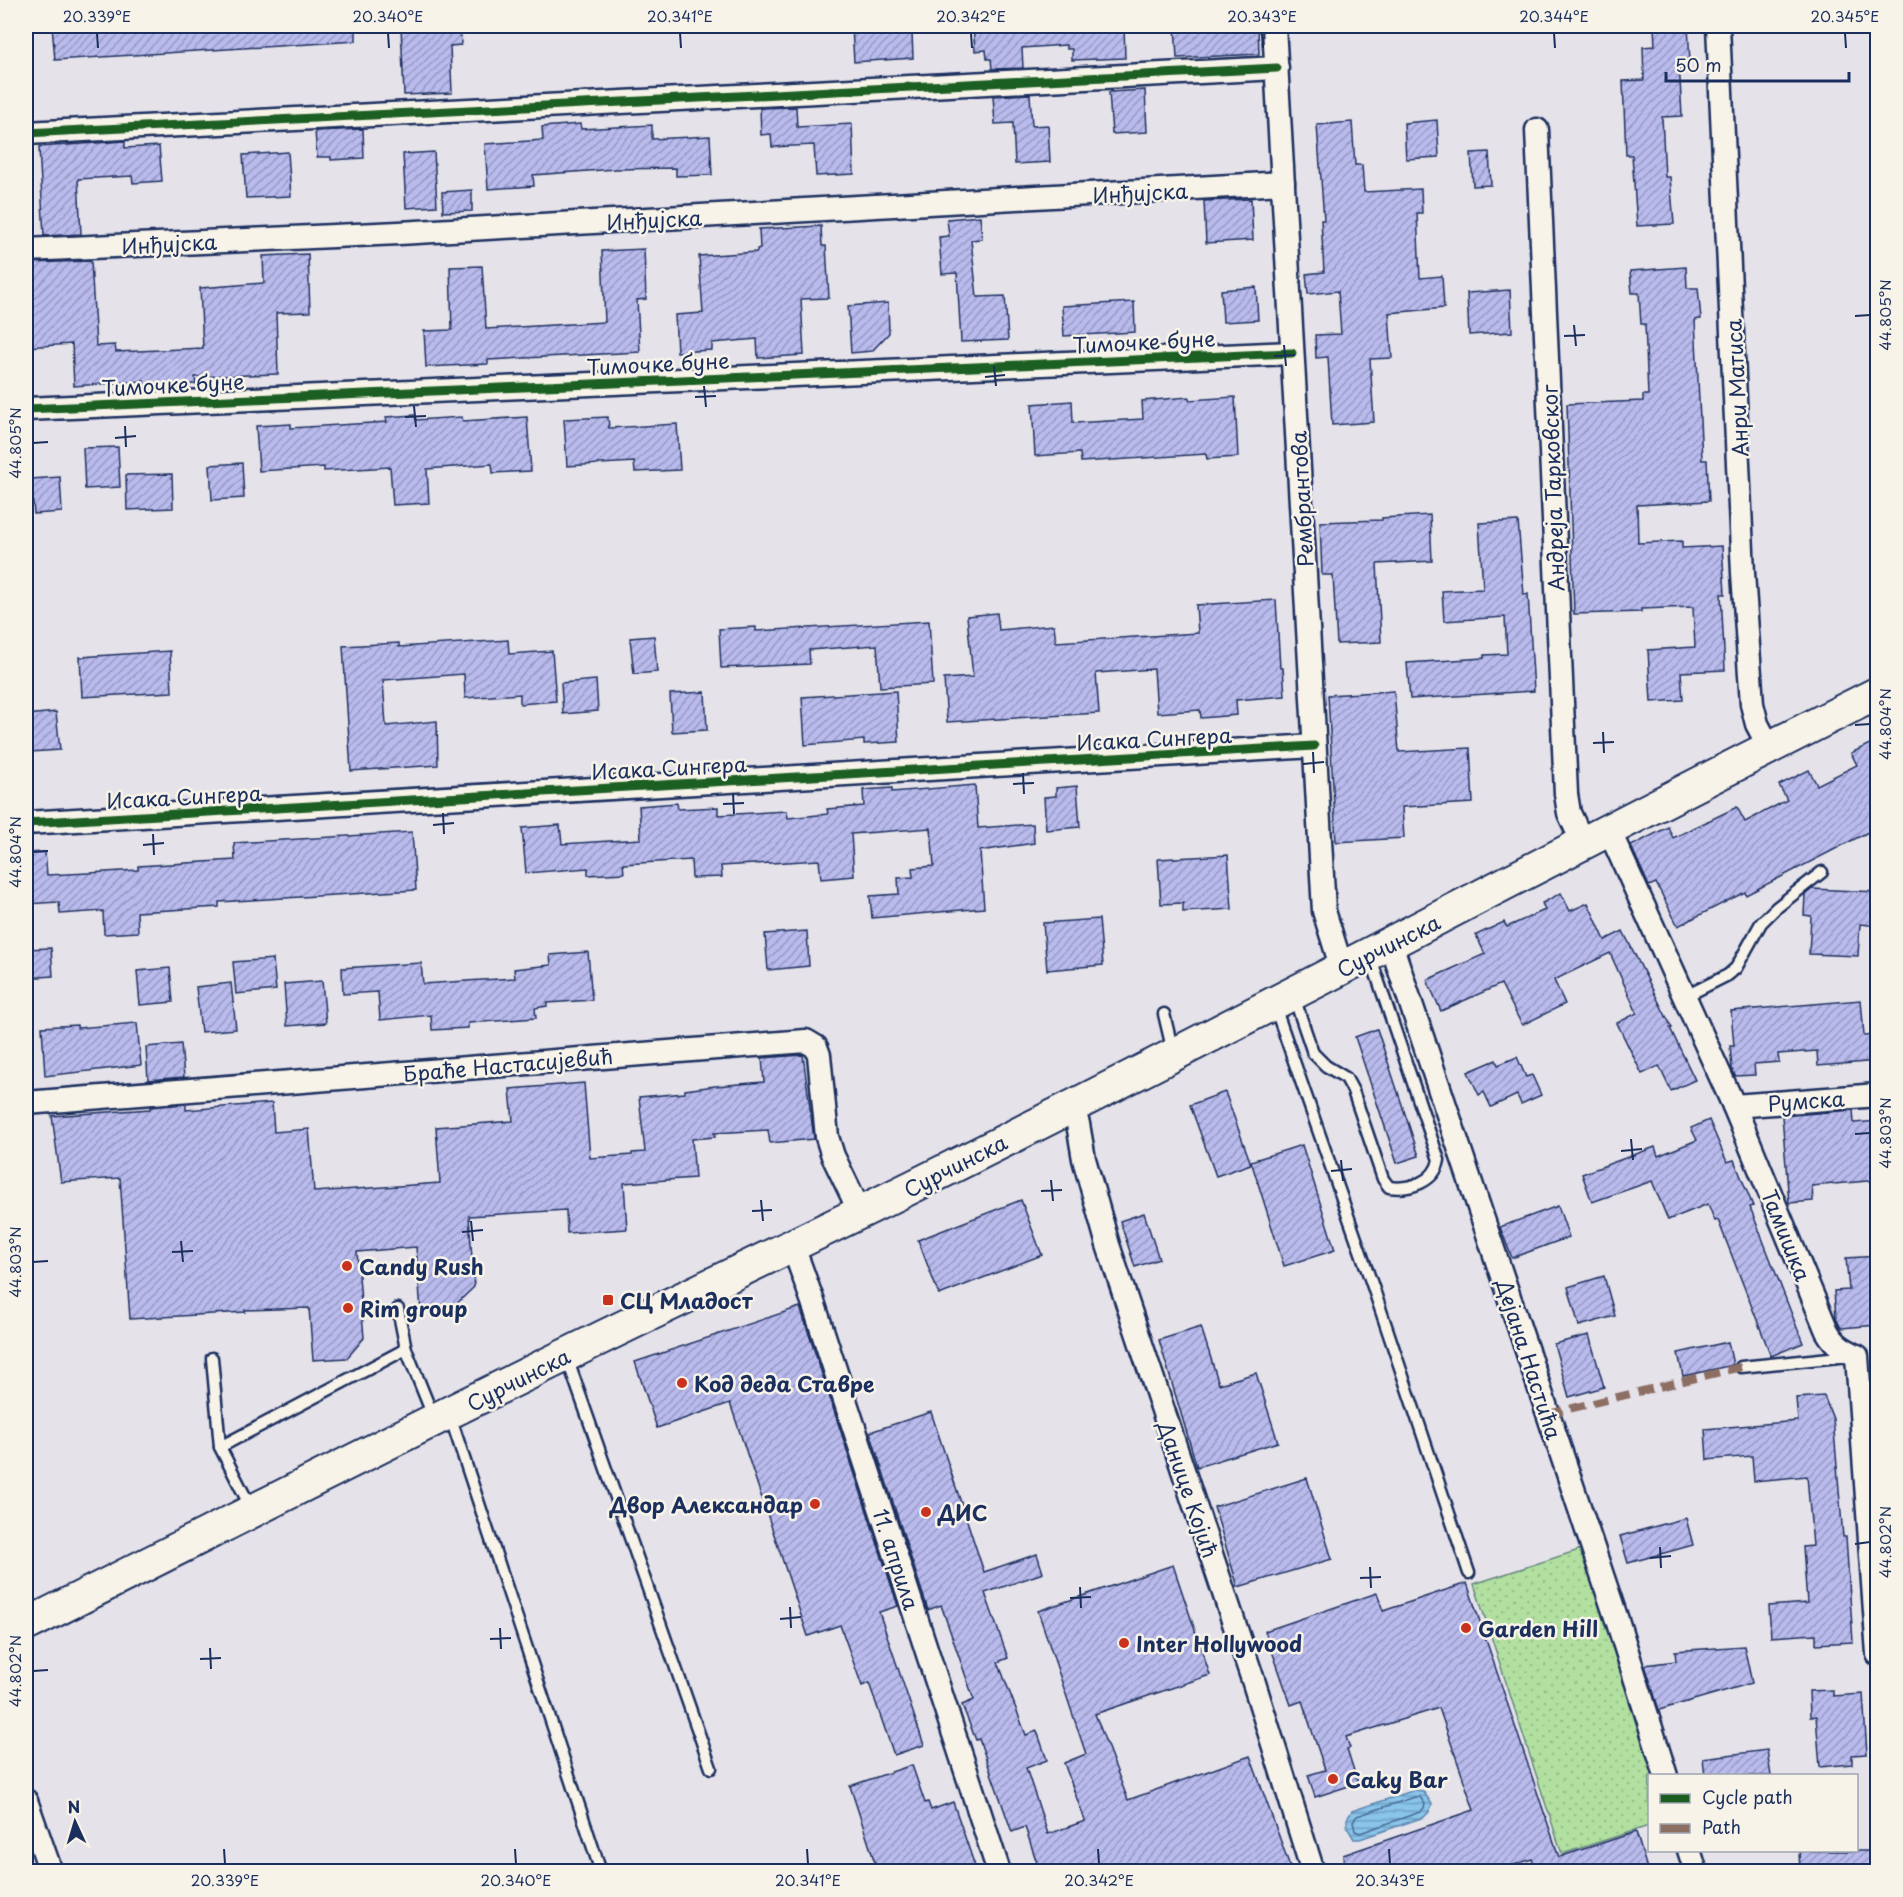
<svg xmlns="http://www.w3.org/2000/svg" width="1903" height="1897" viewBox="0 0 1903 1897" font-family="'Playpen Sans',sans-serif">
<defs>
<pattern id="park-dots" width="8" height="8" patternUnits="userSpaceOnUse" patternTransform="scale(1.5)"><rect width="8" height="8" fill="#b1e0a0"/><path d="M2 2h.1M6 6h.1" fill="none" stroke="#98c08c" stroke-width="1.8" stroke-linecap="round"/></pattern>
<pattern id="water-rules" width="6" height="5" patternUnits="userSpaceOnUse" patternTransform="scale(1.5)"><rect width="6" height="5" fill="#89c4e9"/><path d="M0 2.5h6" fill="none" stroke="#6fa0c0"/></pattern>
<pattern id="building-hatch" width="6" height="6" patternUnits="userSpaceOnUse" patternTransform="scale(1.5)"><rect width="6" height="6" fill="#babbed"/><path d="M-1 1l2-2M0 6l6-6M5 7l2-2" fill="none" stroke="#9698c3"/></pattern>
</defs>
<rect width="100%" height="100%" fill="#e5e2ea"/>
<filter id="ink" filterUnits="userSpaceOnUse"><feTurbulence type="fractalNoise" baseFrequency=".0167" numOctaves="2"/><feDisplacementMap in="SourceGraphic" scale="12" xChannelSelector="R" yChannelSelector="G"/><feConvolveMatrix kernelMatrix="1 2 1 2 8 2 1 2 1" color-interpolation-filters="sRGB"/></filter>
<g filter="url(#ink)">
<polygon fill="url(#park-dots)" stroke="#66887f" stroke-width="1.5" points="1585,1548 1659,1775 1650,1776 1649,1826 1562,1854 1474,1584"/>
<polygon fill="url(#water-rules)" stroke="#5d88b1" stroke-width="1.5" points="1415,1790 1423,1791 1432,1804 1429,1812 1424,1817 1360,1839 1354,1839 1347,1827 1347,1819 1352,1811"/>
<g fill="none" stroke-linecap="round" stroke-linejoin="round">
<polygon stroke="#476b96" stroke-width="1.5" points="1415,1797 1420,1797 1425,1804 1424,1808 1420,1812 1360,1833 1355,1831 1353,1821 1357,1816"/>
</g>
<g fill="url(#building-hatch)" stroke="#1b2f5e" stroke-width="1.5">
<polygon points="52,26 356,26 356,41 55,60"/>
<polygon points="401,26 460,26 461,45 450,46 452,93 404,95"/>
<polygon points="878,26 903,26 904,34 912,33 913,58 854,62 852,27"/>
<polygon points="973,26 1124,26 1125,58 1072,60 1072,49 1067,49 1066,45 1022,48 1023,68 992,69 991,59 987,59 986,50 975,51"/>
<polygon points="1175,26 1258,26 1259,54 1177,58"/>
<polygon points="1654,26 1688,26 1690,62 1679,62 1682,116 1662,117 1665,177 1670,177 1674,224 1637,226 1632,155 1626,155 1623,81 1644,80 1643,47 1655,46"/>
<polygon points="1145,90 1147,132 1112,134 1109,92"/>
<polygon points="1030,94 1032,126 1048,125 1050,162 1015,164 1013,123 995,124 993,96"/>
<polygon points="796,107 797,127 852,124 854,174 816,176 814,145 772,147 771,134 761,135 760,108"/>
<polygon points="1437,120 1439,157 1406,159 1404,123"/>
<polygon points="1352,122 1355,165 1362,165 1364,192 1421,189 1422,213 1417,213 1420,278 1442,276 1444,308 1389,313 1392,358 1370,359 1374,422 1332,425 1328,357 1316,358 1315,335 1341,334 1338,291 1308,294 1306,274 1324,272 1321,220 1324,220 1317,125"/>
<polygon points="580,124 581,129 652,125 652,139 710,136 712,175 676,176 676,168 616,169 533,175 534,186 488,189 485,144 543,140 542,127"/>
<polygon points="363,129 364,158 331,160 331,157 317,157 315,131"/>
<polygon points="125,141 125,148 159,146 162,181 133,183 132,176 78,179 81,234 44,236 39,147"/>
<polygon points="288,152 291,196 246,198 243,155"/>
<polygon points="434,152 437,206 406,208 403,154"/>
<polygon points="1489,152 1491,185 1473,186 1471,153"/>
<polygon points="472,190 472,211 443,212 442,192"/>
<polygon points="1251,199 1253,240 1206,243 1204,201"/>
<polygon points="980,216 982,239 971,240 977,297 1005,296 1008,340 961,342 957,273 942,274 939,237 949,236 947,219"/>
<polygon points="821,226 822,246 826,246 829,298 801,299 804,355 758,358 757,339 712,343 712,350 677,352 675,315 703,313 699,256 757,252 757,249 760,248 759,229"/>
<polygon points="644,249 646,299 637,300 640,352 488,360 488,364 426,367 424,331 452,330 450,267 482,266 486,329 605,322 602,251"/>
<polygon points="308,254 310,312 276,313 278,374 195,377 196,384 145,386 144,381 74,386 72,344 26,347 26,263 91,261 96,346 115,345 116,352 203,348 200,288 264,283 263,256"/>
<polygon points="1686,267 1687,288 1698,288 1701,319 1695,320 1702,460 1707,460 1709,501 1637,505 1638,543 1682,541 1682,548 1722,546 1725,594 1721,594 1725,670 1681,672 1683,700 1651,702 1648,650 1695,647 1693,607 1641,609 1641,612 1574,614 1567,404 1643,401 1643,395 1648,395 1645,324 1641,324 1639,293 1632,293 1630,271"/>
<polygon points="1256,287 1258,320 1223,322 1221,290"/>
<polygon points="1510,290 1512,332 1469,335 1467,293"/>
<polygon points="1134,302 1135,332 1064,336 1062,306"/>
<polygon points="888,303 889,333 872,351 851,353 848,306"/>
<polygon points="1189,397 1189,400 1235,397 1238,457 1207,459 1206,454 1081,462 1080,453 1035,456 1032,404 1072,401 1073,423 1143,419 1142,401"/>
<polygon points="415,415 416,420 462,417 463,421 527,417 531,471 493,473 492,464 427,469 429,503 393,505 390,467 324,471 324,467 259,471 256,426 291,424 291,428 387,422 386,417"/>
<polygon points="608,417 609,428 677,424 680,470 635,472 634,462 567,466 564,419"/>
<polygon points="118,447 120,487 85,489 83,448"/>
<polygon points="242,463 244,498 212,500 210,465"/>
<polygon points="172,474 173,508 127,510 126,475"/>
<polygon points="60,477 62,512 34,514 31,479"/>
<polygon points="1430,515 1432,561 1377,564 1381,642 1337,644 1333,575 1322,575 1320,522 1382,520 1382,518"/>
<polygon points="1518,521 1524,595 1528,594 1534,691 1410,699 1407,663 1484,658 1484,655 1507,654 1505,617 1444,621 1442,591 1483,589 1479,523"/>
<polygon points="1276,600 1280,668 1283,668 1285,696 1236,700 1237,715 1201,718 1200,710 1157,713 1154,669 1096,673 1099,713 947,722 944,679 973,677 967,616 997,613 999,630 1054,625 1056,642 1198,633 1196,605"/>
<polygon points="929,621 933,684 880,687 877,645 809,650 810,664 721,668 719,629 756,627 756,631"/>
<polygon points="654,636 657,672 634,674 630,638"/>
<polygon points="508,640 509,654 552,651 556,701 520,704 520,694 465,698 464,674 383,680 386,726 437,721 438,765 351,771 343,646 399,643 399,647"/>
<polygon points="170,651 172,692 82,697 80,657"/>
<polygon points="596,680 598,711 563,714 561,683"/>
<polygon points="896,691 899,742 864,744 864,740 805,745 802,697"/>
<polygon points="1394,691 1399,752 1470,748 1473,803 1402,807 1404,838 1336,842 1328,695"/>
<polygon points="705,692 707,730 672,732 670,694"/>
<polygon points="56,712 60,750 30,752 26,715"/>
<polygon points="1878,740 1878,827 1746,895 1745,892 1678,926 1656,883 1649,886 1631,846 1668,827 1673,838 1737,807 1745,822 1787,800 1779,785 1809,770 1817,785 1857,765 1851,753"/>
<polygon points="975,785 978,828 1033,824 1034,843 980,851 984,908 872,918 870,896 899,894 898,878 913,877 912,868 934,866 931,828 851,834 854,876 821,879 819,860 721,866 722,877 692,878 691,860 623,864 624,873 588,875 588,868 526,873 522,828 560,825 562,844 641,839 639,806 677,803 678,809 718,807 718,815 787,811 788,818 828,814 827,809 864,806 863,790 892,788 892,792"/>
<polygon points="1077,786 1080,827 1046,830 1044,797 1056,796 1056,788"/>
<polygon points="412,832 416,890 219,902 219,907 137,912 138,932 104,934 103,911 60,914 59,902 26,904 26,853 45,852 47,875 89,873 138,870 138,866 235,860 234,843"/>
<polygon points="1228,855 1232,909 1183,912 1183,903 1161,904 1158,859"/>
<polygon points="1812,889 1878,892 1878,926 1860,924 1858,956 1809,954 1811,916 1804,915 1805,895"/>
<polygon points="1561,893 1570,911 1588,903 1605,940 1623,931 1672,1028 1670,1028 1695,1080 1671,1091 1659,1066 1642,1074 1617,1023 1637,1013 1610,953 1554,980 1565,1004 1522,1025 1501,984 1441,1011 1427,980 1485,954 1476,935 1504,922 1507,927 1545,910 1542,903"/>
<polygon points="1099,919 1103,965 1047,970 1043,923"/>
<polygon points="807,931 809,966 768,970 765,934"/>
<polygon points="51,948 53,976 26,978 26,949"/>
<polygon points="588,952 592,1000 547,1003 547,1006 535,1008 536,1018 468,1023 468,1028 432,1030 431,1015 380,1020 378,992 343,994 342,968 421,963 423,984 466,981 515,978 514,969 551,965 550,955"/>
<polygon points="273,959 276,990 236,994 233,962"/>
<polygon points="170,968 173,1002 140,1005 137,971"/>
<polygon points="322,981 326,1023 287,1026 284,984"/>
<polygon points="231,983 236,1029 201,1032 196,987"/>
<polygon points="1861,1000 1864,1036 1878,1035 1878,1061 1818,1066 1817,1051 1778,1054 1779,1062 1754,1064 1755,1075 1735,1076 1732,1068 1730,1046 1734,1046 1731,1011"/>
<polygon points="137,1023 141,1065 45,1076 42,1027 77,1025 77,1028"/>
<polygon points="1377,1029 1419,1156 1397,1163 1355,1037"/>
<polygon points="181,1044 184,1077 148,1080 146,1047"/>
<polygon points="803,1055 814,1139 770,1143 768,1130 714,1133 715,1137 692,1139 695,1178 624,1183 627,1229 567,1233 566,1210 469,1216 474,1287 451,1309 421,1311 416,1247 357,1252 364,1338 347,1358 313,1360 309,1308 245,1310 245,1312 130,1319 120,1178 61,1182 52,1116 150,1109 150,1107 186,1104 186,1110 272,1103 274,1132 309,1129 314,1192 440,1183 436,1127 513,1121 510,1089 584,1083 590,1158 632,1155 632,1153 645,1152 639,1097 685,1093 685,1090 715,1086 764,1082 762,1058"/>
<polygon points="1517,1057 1526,1077 1532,1075 1541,1095 1521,1104 1517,1095 1491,1107 1484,1092 1479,1095 1468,1072 1496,1060 1498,1065"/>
<polygon points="1225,1092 1251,1164 1216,1176 1190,1105"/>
<polygon points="1853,1110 1854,1123 1878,1121 1878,1180 1812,1186 1813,1201 1789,1203 1782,1116"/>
<polygon points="1709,1120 1727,1162 1734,1160 1753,1206 1750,1207 1803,1343 1771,1356 1718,1220 1715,1221 1708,1204 1668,1220 1652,1181 1592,1202 1582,1174 1655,1147 1658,1156 1697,1140 1691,1128"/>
<polygon points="1302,1145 1335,1250 1284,1266 1251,1161"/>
<polygon points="1021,1200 1042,1255 939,1295 918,1240"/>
<polygon points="1558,1206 1569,1237 1512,1258 1500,1227"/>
<polygon points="1144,1213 1159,1259 1135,1267 1120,1221"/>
<polygon points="1878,1256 1878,1325 1841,1328 1836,1318 1834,1291 1849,1290 1846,1258"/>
<polygon points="1604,1276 1615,1316 1579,1326 1568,1287"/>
<polygon points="800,1307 898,1606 879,1612 924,1745 894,1755 869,1683 862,1686 840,1625 808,1636 730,1403 657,1428 635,1362"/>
<polygon points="1201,1327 1219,1384 1256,1373 1278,1442 1197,1467 1159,1340"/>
<polygon points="1589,1335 1604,1387 1569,1397 1554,1344"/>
<polygon points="1728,1342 1733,1365 1683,1376 1678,1353"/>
<polygon points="1824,1396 1833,1419 1843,1537 1846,1537 1853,1642 1816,1644 1816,1634 1771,1637 1769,1606 1807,1603 1803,1547 1813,1546 1807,1476 1754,1481 1752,1456 1707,1460 1705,1429 1798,1421 1796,1398"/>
<polygon points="931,1412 984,1572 1037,1554 1043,1573 985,1593 1008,1658 998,1662 1026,1735 1037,1731 1047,1760 1026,1768 1048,1834 1085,1821 1064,1763 1086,1754 1038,1611 1173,1565 1210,1675 1095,1714 1128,1800 1250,1756 1292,1872 1040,1872 1025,1827 1012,1832 979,1739 976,1740 962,1705 974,1700 941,1605 928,1610 870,1432"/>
<polygon points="1307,1478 1332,1559 1238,1587 1214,1507"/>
<polygon points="1686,1518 1693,1545 1628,1563 1620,1536"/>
<polygon points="1467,1583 1559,1857 1636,1832 1648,1872 1527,1872 1527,1867 1534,1865 1532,1859 1493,1872 1348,1872 1343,1855 1474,1810 1439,1708 1346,1737 1350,1748 1347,1749 1358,1783 1315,1797 1308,1775 1325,1770 1302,1701 1291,1705 1265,1631 1377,1593 1383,1611"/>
<polygon points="1744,1646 1752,1683 1659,1710 1645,1665 1676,1661 1675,1651"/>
<polygon points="1833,1690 1833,1696 1863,1694 1867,1754 1852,1755 1852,1764 1820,1767 1816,1716 1810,1717 1809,1691"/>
<polygon points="1767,1750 1771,1776 1705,1776 1703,1758"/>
<polygon points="912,1765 925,1803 928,1802 931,1810 953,1802 977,1872 878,1872 850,1786"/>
<polygon points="1799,1851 1870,1851 1871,1872 1800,1872"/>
</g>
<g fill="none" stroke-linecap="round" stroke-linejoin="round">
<defs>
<g id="lane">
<polyline points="1686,996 1728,975 1736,968 1761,923 1776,908 1822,872"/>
<path d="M1294,997L1313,1053L1326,1066L1346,1078L1353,1091L1383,1179L1389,1187C1410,1190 1435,1182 1439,1160L1370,956"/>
<polyline points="1275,1007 1373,1287 1469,1573"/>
<polyline points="1164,1014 1173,1052"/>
<polyline points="398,1309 406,1349 433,1416"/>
<polyline points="212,1358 220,1447 251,1508"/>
<polyline points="567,1358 711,1768"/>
<polyline points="1741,1367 1849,1356"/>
<polyline points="450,1416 601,1872"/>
<polyline points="220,1447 406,1349"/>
</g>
<g id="street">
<polyline points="1274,26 1324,911 1342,969"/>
<polyline points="1718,26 1743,573 1752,704 1757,724 1769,747"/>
<polyline points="1537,130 1566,794 1569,813 1583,843"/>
<polyline points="26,133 1277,68"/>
<polyline points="26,250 399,233 1283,183"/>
<polyline points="26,409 1292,353"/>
<polyline points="26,823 1314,746"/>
<path d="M1609,830L1734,1106L1827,1331C1835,1345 1843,1349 1857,1356L1878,1654"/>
<polyline points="1391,944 1618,1623 1666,1776"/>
<polyline points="26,1103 806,1041 816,1047 819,1055 827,1137 833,1156 860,1212"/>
<polyline points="1072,1106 1078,1124 1084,1159 1108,1245 1254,1683 1313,1872"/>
<polyline points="1734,1106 1878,1095"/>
<polyline points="792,1247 799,1263 813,1302 999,1872"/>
<polyline points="26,1801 51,1872"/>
<polyline points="1689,1850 1696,1872"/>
</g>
<path id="secondary" d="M26,1625C206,1535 385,1443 566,1355C688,1295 810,1238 932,1177C1249,1020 1561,851 1878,693"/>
</defs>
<use href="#lane" stroke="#1b2f5e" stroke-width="15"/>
<use href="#street" stroke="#1b2f5e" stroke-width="27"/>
<use href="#secondary" stroke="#1b2f5e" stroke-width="36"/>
<use href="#lane" stroke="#f7f3e8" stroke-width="10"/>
<use href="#street" stroke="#f7f3e8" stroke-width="22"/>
<use href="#secondary" stroke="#f7f3e8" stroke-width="32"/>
<polyline stroke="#8d6e63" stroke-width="8" stroke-dasharray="15 8" stroke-linecap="butt" points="1548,1414 1741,1367"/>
<defs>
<g id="cycleway">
<polyline points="26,133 1277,68"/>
<polyline points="26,409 1292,353"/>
<polyline points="26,823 1314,746"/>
</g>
</defs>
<use href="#cycleway" stroke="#f7f3e8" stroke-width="13"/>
<use href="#cycleway" stroke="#1b5e20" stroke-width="9"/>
</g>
</g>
<path fill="none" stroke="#1b2f5e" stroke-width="2" d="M97,33L98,48M388,33L389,48M680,33L681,48M971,33L972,48M1262,33L1263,48M1554,33L1555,48M1845,33L1846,48M1855,316L1870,315M1574,325L1576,346M1564,336L1585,335M1284,345L1286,366M1274,356L1295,355M994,366L996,386M985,377L1005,375M704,386L706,407M695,397L716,396M414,406L416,427M405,417L426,416M125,426L126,447M115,438L136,436M33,443L48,442M1855,725L1870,724M1603,732L1604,753M1593,743L1614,742M1313,752L1314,773M1303,764L1324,762M1023,773L1024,794M1013,784L1034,783M733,793L734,814M723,804L744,803M443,813L444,834M433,825L454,823M153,834L154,855M143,845L164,843M33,852L48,851M1855,1134L1870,1133M1631,1139L1633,1160M1621,1151L1642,1149M1341,1160L1343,1181M1331,1171L1352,1169M1051,1180L1053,1201M1041,1191L1062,1190M761,1200L763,1221M752,1211L772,1210M471,1221L473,1241M462,1232L483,1230M181,1241L183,1262M172,1252L193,1251M33,1262L48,1261M1855,1544L1870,1542M1660,1547L1661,1568M1650,1558L1671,1556M1370,1567L1371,1588M1360,1578L1381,1577M1080,1587L1081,1608M1070,1598L1091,1597M790,1607L791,1628M780,1619L801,1617M500,1628L501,1649M490,1639L511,1638M210,1648L211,1669M200,1659L221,1658M33,1671L48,1670M224,1849L225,1864M515,1849L516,1864M807,1849L808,1864M1098,1849L1099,1864M1389,1849L1390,1864"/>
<g fill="#c8321e" stroke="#f7f3e8" stroke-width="2">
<circle cx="347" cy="1266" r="6"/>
<rect x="602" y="1294" width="12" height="12" rx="3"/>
<circle cx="348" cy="1308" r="6"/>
<circle cx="682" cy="1383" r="6"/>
<circle cx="815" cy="1504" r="6"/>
<circle cx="926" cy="1512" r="6"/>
<circle cx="1466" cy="1628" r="6"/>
<circle cx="1124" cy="1643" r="6"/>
<circle cx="1333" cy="1779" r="6"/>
</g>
<g text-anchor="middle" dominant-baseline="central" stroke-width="5" stroke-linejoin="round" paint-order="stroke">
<g font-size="21" fill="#1b2f5e" stroke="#f7f3e8">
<text transform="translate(1140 192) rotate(-3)">Инђијска</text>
<text transform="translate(654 219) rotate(-3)">Инђијска</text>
<text transform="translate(169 243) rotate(-3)">Инђијска</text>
<text transform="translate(1144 341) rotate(-3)">Тимочке буне</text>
<text transform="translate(658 363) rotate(-3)">Тимочке буне</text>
<text transform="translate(173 384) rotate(-3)">Тимочке буне</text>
<text transform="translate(1736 388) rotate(-93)">Анри Матиса</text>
<text transform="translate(1552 488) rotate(-92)">Андреја Тарковског</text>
<text transform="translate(1301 499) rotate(-93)">Рембрантова</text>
<text transform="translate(1154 738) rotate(-3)">Исака Сингера</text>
<text transform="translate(669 767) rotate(-3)">Исака Сингера</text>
<text transform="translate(184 796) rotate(-3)">Исака Сингера</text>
<text transform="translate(1388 945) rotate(-27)">Сурчинска</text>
<text transform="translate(508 1064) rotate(-5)">Браће Настасијевић</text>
<text transform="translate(1806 1100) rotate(-4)">Румска</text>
<text transform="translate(955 1165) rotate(-27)">Сурчинска</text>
<text transform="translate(1787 1235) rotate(68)">Тамишка</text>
<text transform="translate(1530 1359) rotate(72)">Дејана Настића</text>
<text transform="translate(518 1379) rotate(-27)">Сурчинска</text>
<text transform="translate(1189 1489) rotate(71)">Данице Којић</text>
<text transform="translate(897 1559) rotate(72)">11. априла</text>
</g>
<g font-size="21" font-weight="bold" fill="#1b2f5e" stroke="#f7f3e8" text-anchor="start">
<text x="359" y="1266">Candy Rush</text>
<text x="620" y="1300">СЦ Младост</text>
<text x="360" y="1308">Rim group</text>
<text x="694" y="1383">Код деда Ставре</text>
<text x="803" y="1504" text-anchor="end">Двор Александар</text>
<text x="938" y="1512">ДИС</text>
<text x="1478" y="1628">Garden Hill</text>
<text x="1136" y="1643">Inter Hollywood</text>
<text x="1345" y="1779">Caky Bar</text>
</g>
</g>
<rect width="1903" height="1897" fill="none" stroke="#f7f3e8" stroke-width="66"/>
<rect x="1648" y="1774" width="210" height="78" fill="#f7f3e8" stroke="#9fa5b1" stroke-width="1.5"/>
<rect x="1660" y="1794" width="30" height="9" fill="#1b5e20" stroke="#9fa5b1" stroke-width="1.5"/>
<text x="1702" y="1804" font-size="18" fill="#1b2f5e">Cycle path</text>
<rect x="1660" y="1824" width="30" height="9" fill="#8d6e63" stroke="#9fa5b1" stroke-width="1.5"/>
<text x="1702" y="1834" font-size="18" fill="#1b2f5e">Path</text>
<g transform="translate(75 1822) rotate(356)" stroke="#f7f3e8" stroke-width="4.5" paint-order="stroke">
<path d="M0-4.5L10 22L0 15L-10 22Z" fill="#1b2f5e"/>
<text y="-9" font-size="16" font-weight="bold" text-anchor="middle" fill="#1b2f5e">N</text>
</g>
<path d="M1666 72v9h183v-9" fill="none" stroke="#1b2f5e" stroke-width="3"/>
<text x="1675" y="72" font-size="18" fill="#1b2f5e" stroke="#f7f3e8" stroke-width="4.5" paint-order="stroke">50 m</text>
<rect x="33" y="33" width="1837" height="1831" fill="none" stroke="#1b2f5e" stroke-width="2"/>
<g font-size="15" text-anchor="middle" fill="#1b2f5e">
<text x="97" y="22">20.339°E</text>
<text x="388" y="22">20.340°E</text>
<text x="680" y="22">20.341°E</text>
<text x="971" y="22">20.342°E</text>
<text x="1262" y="22">20.343°E</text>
<text x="1554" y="22">20.344°E</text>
<text x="1845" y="22">20.345°E</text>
<text transform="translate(1886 315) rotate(-90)" y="5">44.805°N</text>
<text transform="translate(16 443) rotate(-90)" y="5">44.805°N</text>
<text transform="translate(1886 724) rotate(-90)" y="5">44.804°N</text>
<text transform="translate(16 852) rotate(-90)" y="5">44.804°N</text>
<text transform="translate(1886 1133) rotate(-90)" y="5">44.803°N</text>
<text transform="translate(16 1262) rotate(-90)" y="5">44.803°N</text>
<text transform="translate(1886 1542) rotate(-90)" y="5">44.802°N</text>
<text transform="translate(16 1671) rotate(-90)" y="5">44.802°N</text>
<text x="225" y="1886">20.339°E</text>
<text x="516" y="1886">20.340°E</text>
<text x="808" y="1886">20.341°E</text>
<text x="1099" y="1886">20.342°E</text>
<text x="1390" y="1886">20.343°E</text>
</g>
</svg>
